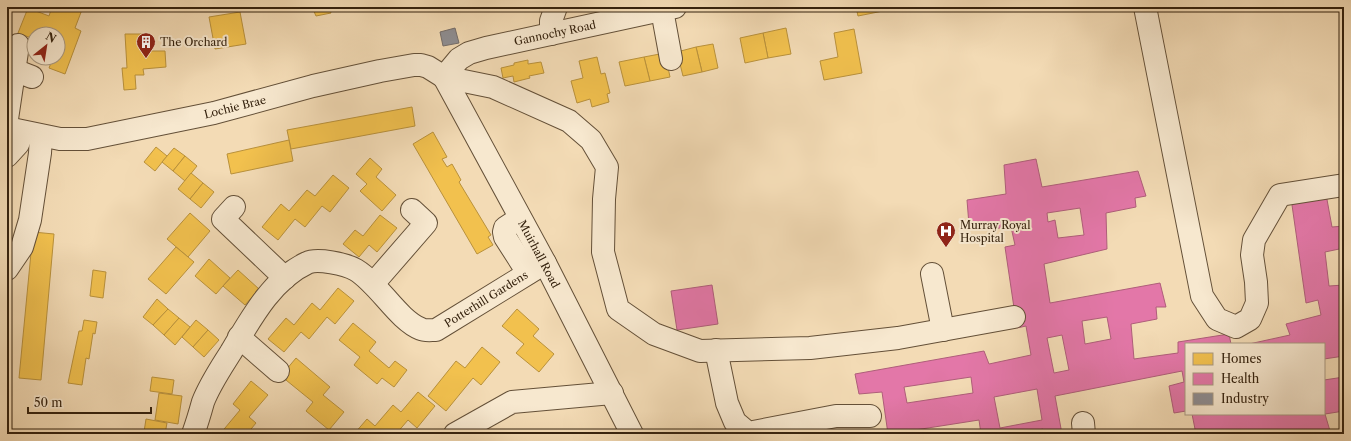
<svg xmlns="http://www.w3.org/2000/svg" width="1351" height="441" viewBox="0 0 1351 441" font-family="'Libre Caslon Text',serif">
<rect width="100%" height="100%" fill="#f3dbb5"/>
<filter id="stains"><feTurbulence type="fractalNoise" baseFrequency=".005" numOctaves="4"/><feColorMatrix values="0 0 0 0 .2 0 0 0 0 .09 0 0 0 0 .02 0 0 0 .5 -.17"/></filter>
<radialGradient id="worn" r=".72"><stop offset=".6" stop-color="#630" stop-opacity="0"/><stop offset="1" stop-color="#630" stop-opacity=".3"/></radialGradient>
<g fill="#f2c14e" stroke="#b9913b">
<polygon points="52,7 83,7 75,28 81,31 65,74 49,68 53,58 58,58 58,34 34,34 34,39 18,33 28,8 49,16"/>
<polygon points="312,7 329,7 331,13 316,16"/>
<polygon points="856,7 882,7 883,11 858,16"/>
<polygon points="882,7 904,7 883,11"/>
<polygon points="240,12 246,44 215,49 209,17"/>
<polygon points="786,28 791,54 768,58 763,33"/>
<polygon points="854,29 862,73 824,80 820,61 838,57 834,33"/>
<polygon points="763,33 768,58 745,63 740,38"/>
<polygon points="125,34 142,34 144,51 165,51 166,67 143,69 144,75 135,75 136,89 124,90 122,68 127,68"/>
<polygon points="713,44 718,68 702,72 696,47"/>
<polygon points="696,47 702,72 683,76 677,52"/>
<polygon points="665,53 670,77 650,81 644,57"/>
<polygon points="597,57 601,74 605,73 610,93 607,94 609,102 592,107 590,99 577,103 571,81 583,78 579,61"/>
<polygon points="644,57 650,81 625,86 619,62"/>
<polygon points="528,60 528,64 541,62 544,73 529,76 530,78 514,82 513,76 503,78 501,68 514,65 514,63"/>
<polygon points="412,107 415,126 291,149 287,130"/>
<polygon points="433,132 447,157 442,159 447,167 452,164 461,180 459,182 491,235 488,237 493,245 477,254 413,144"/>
<polygon points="289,140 293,161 231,174 227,154"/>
<polygon points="156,147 167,156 155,171 144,162"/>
<polygon points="174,148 185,156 173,171 162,162"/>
<polygon points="185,156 197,166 185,181 173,171"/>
<polygon points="370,158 382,169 376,177 396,195 382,211 360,191 367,184 356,174"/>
<polygon points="191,173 203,183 190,199 178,189"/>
<polygon points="333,175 349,188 330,212 322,206 305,227 295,219 278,240 262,227 281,204 289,211 307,190 315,196"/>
<polygon points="203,183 214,192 201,208 190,199"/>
<polygon points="190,213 210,231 188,257 167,239"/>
<polygon points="380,215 397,228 377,252 369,245 359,257 343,244 355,230 363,236"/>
<polygon points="33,232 54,234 41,380 19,378"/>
<polygon points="176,247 194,262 166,294 148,279"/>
<polygon points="209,259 230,278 216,294 195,276"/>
<polygon points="93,270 106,272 103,298 90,296"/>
<polygon points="238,270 259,289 245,305 223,286"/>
<polygon points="338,288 354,301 335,324 327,317 309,339 301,332 284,352 268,339 286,318 294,325 312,303 320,310"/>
<polygon points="157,299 168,309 153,325 143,317"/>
<polygon points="168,309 179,318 164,335 153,325"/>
<polygon points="517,309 539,329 533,336 554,354 539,372 516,353 524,344 502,326"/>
<polygon points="179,318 190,327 175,345 164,335"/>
<polygon points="84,320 97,322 95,334 93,333 89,359 86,358 82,385 68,383 79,331 82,331"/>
<polygon points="196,320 208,330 193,347 182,337"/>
<polygon points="353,323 376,342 369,351 389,368 395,361 407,370 394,387 382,378 377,384 354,365 360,357 339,340"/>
<polygon points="208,330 219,340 204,357 193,347"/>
<polygon points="482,347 500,362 481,385 473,378 446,411 428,396 456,361 465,368"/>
<polygon points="296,358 330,387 323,395 344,412 329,430 306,411 313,402 281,376"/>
<polygon points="152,377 174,380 172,394 150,391"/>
<polygon points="251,381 268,395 249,417 256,423 247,434 220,434 240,410 233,404"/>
<polygon points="418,392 435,406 417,428 408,420 396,434 354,434 367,419 375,426 393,405 401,412"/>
<polygon points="159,393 182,396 178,424 155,420"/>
<polygon points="146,419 167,423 165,434 144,432"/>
</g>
<g fill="#e377a8" stroke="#af5e7a" fill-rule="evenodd">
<path d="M1036,159L1042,187L1138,171L1146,196L1135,198L1136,207L1106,213L1107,249L1044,264L1050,303L1160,283L1166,307H1156L1157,319L1131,324L1134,359L1178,353V342L1229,334L1231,344H1186V411L1174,413L1169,386L1184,382L1182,371L1055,396L1062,434H1044L1043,429L1033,431L1034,434H981L979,420L915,430L916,434H888L882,392L859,394L855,374L984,351L989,364L1031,355L1026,326L1017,328L1005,247L1015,245L1011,227L980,230L969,225L967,200L1006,194L1004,165ZM1080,208L1084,235L1058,238L1055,220L1048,222L1047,213ZM1107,317L1111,339L1085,344L1082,321ZM1062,335L1069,370L1054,373L1047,338ZM971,377L973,393L907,403L904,387ZM1037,389L1042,420L1000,428L994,397Z"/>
<polygon points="1326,194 1332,227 1344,226 1344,248 1325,252 1329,286 1344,285 1344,356 1324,359 1324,344 1249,344 1290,335 1286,324 1321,315 1318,300 1306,303 1291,198"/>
<polygon points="712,285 718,324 677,330 671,291"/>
<polygon points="1344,377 1344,411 1325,414 1330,431 1318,434 1196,434 1192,414 1324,414 1324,380"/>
</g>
<polygon fill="#8d8d92" stroke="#736d6a" points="455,28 459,43 443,46 440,32"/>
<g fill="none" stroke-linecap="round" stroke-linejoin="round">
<defs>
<g id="minor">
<polyline points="1145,7 1202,296 1217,319 1236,327 1250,319 1257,303 1256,282 1252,255 1254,240 1280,195 1344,185"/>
<polyline points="662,10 671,59"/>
<polyline points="551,34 551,21 556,7"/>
<polyline points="14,70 32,77"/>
<polyline points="444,77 545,263 632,434"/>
<polyline points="444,77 459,59 469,53 486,48 675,7"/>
<polyline points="7,119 18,45"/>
<polyline points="7,128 60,139 87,139 214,113 313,86 380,71 414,65 421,65 428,67 444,77 493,87 569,121 591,140 607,167 604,199 603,252 618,309 654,334 700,351 810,348 898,338 1014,317"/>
<polyline points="7,156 18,144 23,132"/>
<polyline points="234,207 223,219 285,278"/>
<polyline points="520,218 505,228 504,232 505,237 528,273"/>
<polyline points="7,269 22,247 30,220 40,153 41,136"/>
<polyline points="932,274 943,330"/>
<polyline points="373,284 426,223 412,210"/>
<polyline points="239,337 278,371"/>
<polyline points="716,350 727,403 735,422 748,433 836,416 870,416"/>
<polyline points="1083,423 1084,434"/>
<path d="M193,434C197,423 200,413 203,402C210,384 221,368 231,352C250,320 272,279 307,263C317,258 346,264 356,270C379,284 398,320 421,329C425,331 431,330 436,330L545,263"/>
<polyline points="455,434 512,402 612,393"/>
</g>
</defs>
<use href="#minor" stroke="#645038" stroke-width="24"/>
<use href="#minor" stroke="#f7e8cf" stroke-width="22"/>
</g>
<defs>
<symbol id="building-pin" viewBox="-11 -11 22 30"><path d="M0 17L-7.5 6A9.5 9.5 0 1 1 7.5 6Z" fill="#8f2418" stroke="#f7e8cf"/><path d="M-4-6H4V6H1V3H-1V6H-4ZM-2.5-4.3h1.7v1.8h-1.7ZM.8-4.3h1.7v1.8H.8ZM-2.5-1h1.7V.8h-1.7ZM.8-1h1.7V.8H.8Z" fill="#fff"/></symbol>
<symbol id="hospital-pin" viewBox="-11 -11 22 30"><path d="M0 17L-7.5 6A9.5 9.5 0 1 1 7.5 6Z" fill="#8f2418" stroke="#f7e8cf"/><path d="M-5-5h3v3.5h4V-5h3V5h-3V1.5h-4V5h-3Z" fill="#fff"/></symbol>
</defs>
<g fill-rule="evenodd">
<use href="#building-pin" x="135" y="31" width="22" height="30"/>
<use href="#hospital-pin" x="935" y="220" width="22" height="30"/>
</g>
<g text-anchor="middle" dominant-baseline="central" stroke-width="4" stroke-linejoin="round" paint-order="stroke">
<g font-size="11" fill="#35220e" stroke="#f7e8cf">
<text transform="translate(555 33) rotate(-12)">Gannochy Road</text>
<text transform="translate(235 107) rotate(-14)">Lochie Brae</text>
<text transform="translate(539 254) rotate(62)">Muirhall Road</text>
<text transform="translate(486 299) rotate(-32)">Potterhill Gardens</text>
</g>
<g font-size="11" fill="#35220e" stroke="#f7e8cf" text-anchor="start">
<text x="160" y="42">The Orchard</text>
<text x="960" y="225">Murray Royal<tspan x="960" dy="13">Hospital</tspan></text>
</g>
</g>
<rect width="1351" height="441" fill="none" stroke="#f3dbb5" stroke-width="24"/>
<rect x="8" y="8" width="1335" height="425" fill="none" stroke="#35220e" stroke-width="2"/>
<rect x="12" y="12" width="1327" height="417" fill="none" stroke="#35220e"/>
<rect x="1185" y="343" width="140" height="72" fill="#f7e8cf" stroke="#a99982"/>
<rect x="1193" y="353" width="20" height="12" fill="#f2c14e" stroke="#a99982"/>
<text x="1221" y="363" font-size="12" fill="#35220e">Homes</text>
<rect x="1193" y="373" width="20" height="12" fill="#e377a8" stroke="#a99982"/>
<text x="1221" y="383" font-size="12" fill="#35220e">Health</text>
<rect x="1193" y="393" width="20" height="12" fill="#8d8d92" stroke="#a99982"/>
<text x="1221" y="403" font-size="12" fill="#35220e">Industry</text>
<g transform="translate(46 46) rotate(30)"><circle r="19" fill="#f7e8cf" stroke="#a99982"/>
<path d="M0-3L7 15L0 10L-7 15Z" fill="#8f2418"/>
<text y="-6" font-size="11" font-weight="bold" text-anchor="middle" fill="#35220e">N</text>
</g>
<path d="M28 407v6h123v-6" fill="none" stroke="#35220e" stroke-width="2"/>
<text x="34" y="407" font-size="12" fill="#35220e" stroke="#f7e8cf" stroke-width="3" paint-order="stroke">50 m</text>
<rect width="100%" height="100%" filter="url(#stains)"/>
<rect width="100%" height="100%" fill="url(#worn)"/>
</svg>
